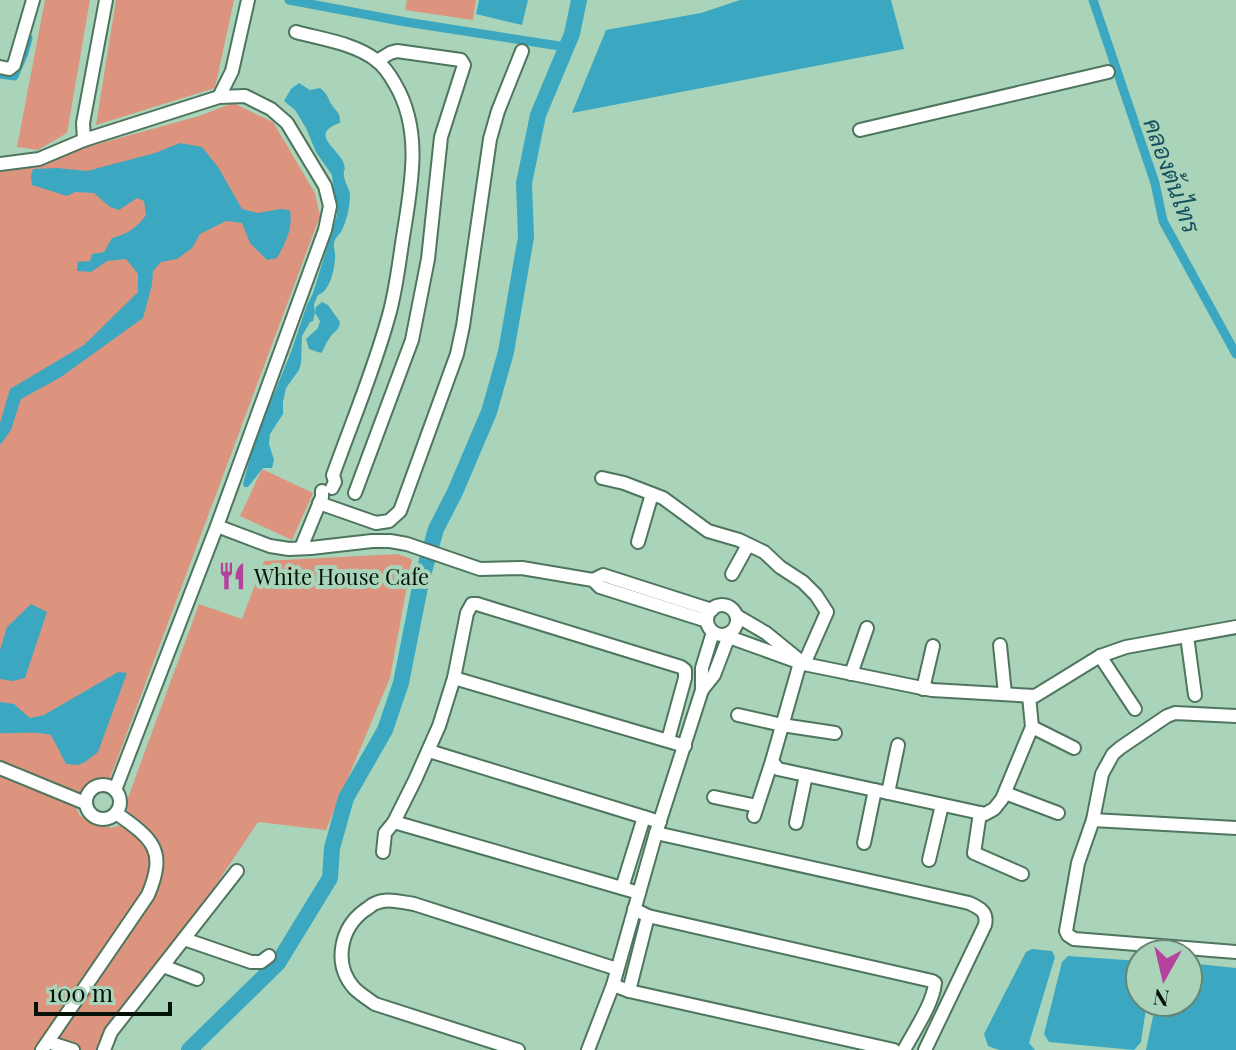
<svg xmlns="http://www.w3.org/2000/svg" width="1236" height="1050" viewBox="0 0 1236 1050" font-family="'Playfair Display',Sarabun,serif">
<rect width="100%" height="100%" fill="#a9d4b9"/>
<g fill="#dd947e">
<polygon points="45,0 90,0 67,133 38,150 17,147"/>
<polygon points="116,0 234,0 215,88 96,125"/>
<polygon points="407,0 476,0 473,20 405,10"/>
<polygon points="233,103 273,122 315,193 320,216 109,781 90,782 84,793 72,799 80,816 111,828 130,822 133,824 125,806 199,604 242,619 264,561 397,554 412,559 390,678 326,830 258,822 105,1050 73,1050 48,1042 40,1050 0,1050 0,171 199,116"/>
<polygon points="262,469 313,493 292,540 240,516"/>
</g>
<g fill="#3ca7c1">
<polygon points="479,0 528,0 522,25 476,14"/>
<polygon points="740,0 891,0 904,49 572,113 606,30 701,13"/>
<path d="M299,83L310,90L320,88C326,93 327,95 330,102C335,111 341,112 340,123C307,134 340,149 344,164C346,173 343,168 344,176C345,183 349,188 350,194C350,206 347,220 342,230C340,234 337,236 335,240C332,246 336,252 335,259C334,271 330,291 318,295L314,304L315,313L316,307L322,302L328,305L340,322C339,332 333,331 329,339C325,344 325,348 321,353L309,349L306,339L318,328L320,321L315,313L313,321L310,322L302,336L301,363L299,370L286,388L283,402V414L270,434L269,444L274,460L272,468H263L248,487H244L243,484L254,443L291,352L307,305L313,293L337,215L332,175L316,152L306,128L295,110L284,101L291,89Z"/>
<path d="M180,143L202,147L218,167L242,209L258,213L280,209L290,210C293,229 286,242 277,258L267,260L250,243L242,223L226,221L200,234L192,248L177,259L161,262L153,271L152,285L143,318L61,377L21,399L11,430L0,445V423L10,389L84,345L138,292V274L126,259L107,261L91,272L77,271L78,262L90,261L92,254L104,252L112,238C127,234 137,228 146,215L144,201L137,198L119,210L110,207L94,193L75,192L67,196L32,185L31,176L33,169L57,168L87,171L155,153Z"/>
<polygon points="31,604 47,612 25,678 13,681 0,679 0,650 7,627"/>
<path d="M118,672L127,673L98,752L85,762L78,765L66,764L51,735C34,731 17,734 0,733V702L14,704L30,718L44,715Z"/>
<polygon points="1032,949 1052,951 1055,957 1029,1043 1035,1050 999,1050 988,1046 984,1034 1026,952"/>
<polygon points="1068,956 1140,961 1140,1002 1147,1002 1141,1042 1134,1050 1049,1042 1044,1034 1062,962"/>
<polygon points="1188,963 1236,968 1236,1050 1146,1050 1156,1002 1188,1002"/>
</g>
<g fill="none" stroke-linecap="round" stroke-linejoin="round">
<g stroke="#3ca7c1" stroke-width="9">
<polyline points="289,0 406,22 566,47"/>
<polyline points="1093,0 1155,183 1163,221 1236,354"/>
<polyline points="0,74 14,76 24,53 28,38"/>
</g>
<polyline stroke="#3ca7c1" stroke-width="16" points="189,1050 278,963 330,878 332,848 346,798 385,730 401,683 421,582 436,529 455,492 489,412 506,352 526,237 524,183 538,115 572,34 579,0"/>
<defs>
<g id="minor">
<path d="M296,32C321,39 354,43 376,60C384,66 390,75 395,84C423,131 411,186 403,237C399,263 396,290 389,315C374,370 352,422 333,475L335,482L332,488"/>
<polyline points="0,67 9,69 14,65 33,0"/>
<polyline points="219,97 232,71 248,0"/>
<polyline points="860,130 1108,72"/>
<polyline points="84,140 83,123 106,0"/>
<polyline points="0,164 39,159 84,140 219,97 245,96 271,109 287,123 325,186 330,206 325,230 217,526 115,790"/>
<polyline points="602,478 624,483 663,498 708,531 739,540 764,552 780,567 803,582 816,595 827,612 804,664 766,633 737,616"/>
<polyline points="355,493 412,340 428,259 441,137 464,65 461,60 397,51 390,53 377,61"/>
<polyline points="319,503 376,523 389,521 400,511 457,354 463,326 490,139 498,111 522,51"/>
<polyline points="217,526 270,546 289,549 311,548 372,541 390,541 407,544 480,569 522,568 593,580 600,587 707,621"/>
<polyline points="638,542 652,494"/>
<polyline points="301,548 322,497 322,491"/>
<polyline points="732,574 748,545"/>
<polyline points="593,580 603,575 712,610"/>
<circle cx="722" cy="620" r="15"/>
<polyline points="1187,636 1195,695"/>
<polyline points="729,637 804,664 932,690 1035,696 1100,656 1126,647 1236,627"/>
<polyline points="1000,645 1005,694"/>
<polyline points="1100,656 1135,709"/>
<polyline points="800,663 772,761 778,769 985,814 994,809 1002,799 1032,727 1029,696"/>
<polyline points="851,674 867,628"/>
<polyline points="454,678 685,746"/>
<polyline points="923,689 933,646"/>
<polyline points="702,690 714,675 730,633"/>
<polyline points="738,715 782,725 835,733"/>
<polyline points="1236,716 1175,713 1167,716 1120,748 1113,754 1102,774 1093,820 1078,863 1066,931 1068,935 1074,939 1236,952"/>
<polyline points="1032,727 1074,748"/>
<polyline points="429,751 660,822"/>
<polyline points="0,768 85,803"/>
<circle cx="103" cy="802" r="17"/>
<polyline points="888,793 898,745"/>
<polyline points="1005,793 1058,813"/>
<polyline points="714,797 757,806"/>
<polyline points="980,813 974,853 1022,874"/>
<polyline points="754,816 772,761"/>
<polyline points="1093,820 1236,828"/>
<polyline points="394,822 639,893"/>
<polyline points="796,823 806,775"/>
<path d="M656,833L969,903C980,908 988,912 985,925L925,1050"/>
<polyline points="864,843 875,790"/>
<polyline points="383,852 385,833 394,822 415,780 439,726 454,678 467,613 472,604 477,604 681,667 685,670 685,678 668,740"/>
<polyline points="929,860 942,805"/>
<polyline points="622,888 644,817"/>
<path d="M634,909L648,916L932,981L935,983C933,1004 914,1031 904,1050"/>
<polyline points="184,939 251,962 261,962 269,956"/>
<polyline points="163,966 197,979"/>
<polyline points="613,985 629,991 894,1050"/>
<polyline points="629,991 648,916"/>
<polyline points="48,1042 73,1050"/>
<path d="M42,1050L148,895C167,850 153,839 116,813"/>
<polyline points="104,1050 111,1032 237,871"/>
<path d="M518,1050L375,1004C368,999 360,994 354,988C333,964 340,928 365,910C369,908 372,904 376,903C387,898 402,902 414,904L617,969"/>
<polyline points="588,1050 613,985 656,833 702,690 702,668 713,632"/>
</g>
</defs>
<use href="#minor" stroke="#4e755e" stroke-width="16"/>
<use href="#minor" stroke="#fff" stroke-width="12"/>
</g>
<defs>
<symbol id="restaurant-bare" viewBox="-9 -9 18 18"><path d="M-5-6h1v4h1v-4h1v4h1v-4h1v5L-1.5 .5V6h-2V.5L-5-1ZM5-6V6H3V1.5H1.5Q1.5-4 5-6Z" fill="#b5429c" stroke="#a9d4b9" stroke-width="2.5" paint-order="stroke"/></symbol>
</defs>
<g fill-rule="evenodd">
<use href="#restaurant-bare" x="212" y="556" width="40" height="40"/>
</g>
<g text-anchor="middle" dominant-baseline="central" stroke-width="8" stroke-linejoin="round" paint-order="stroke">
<g font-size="22" fill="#031109" stroke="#a9d4b9" text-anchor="start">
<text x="254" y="576">White House Cafe</text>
</g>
<g font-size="24" font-style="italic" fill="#175260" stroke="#a9d4b9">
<text transform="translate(1173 175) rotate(70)">คลองต้นไทร</text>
</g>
</g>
<g transform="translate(1164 978) rotate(188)"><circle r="38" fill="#a9d4b9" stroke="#678673" stroke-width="2"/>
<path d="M0-6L14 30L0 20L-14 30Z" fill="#b5429c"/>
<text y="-12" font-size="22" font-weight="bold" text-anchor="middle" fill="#031109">N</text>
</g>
<path d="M36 1002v12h134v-12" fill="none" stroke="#031109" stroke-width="4"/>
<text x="48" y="1002" font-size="24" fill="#031109" stroke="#a9d4b9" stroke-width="6" paint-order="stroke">100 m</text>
</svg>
